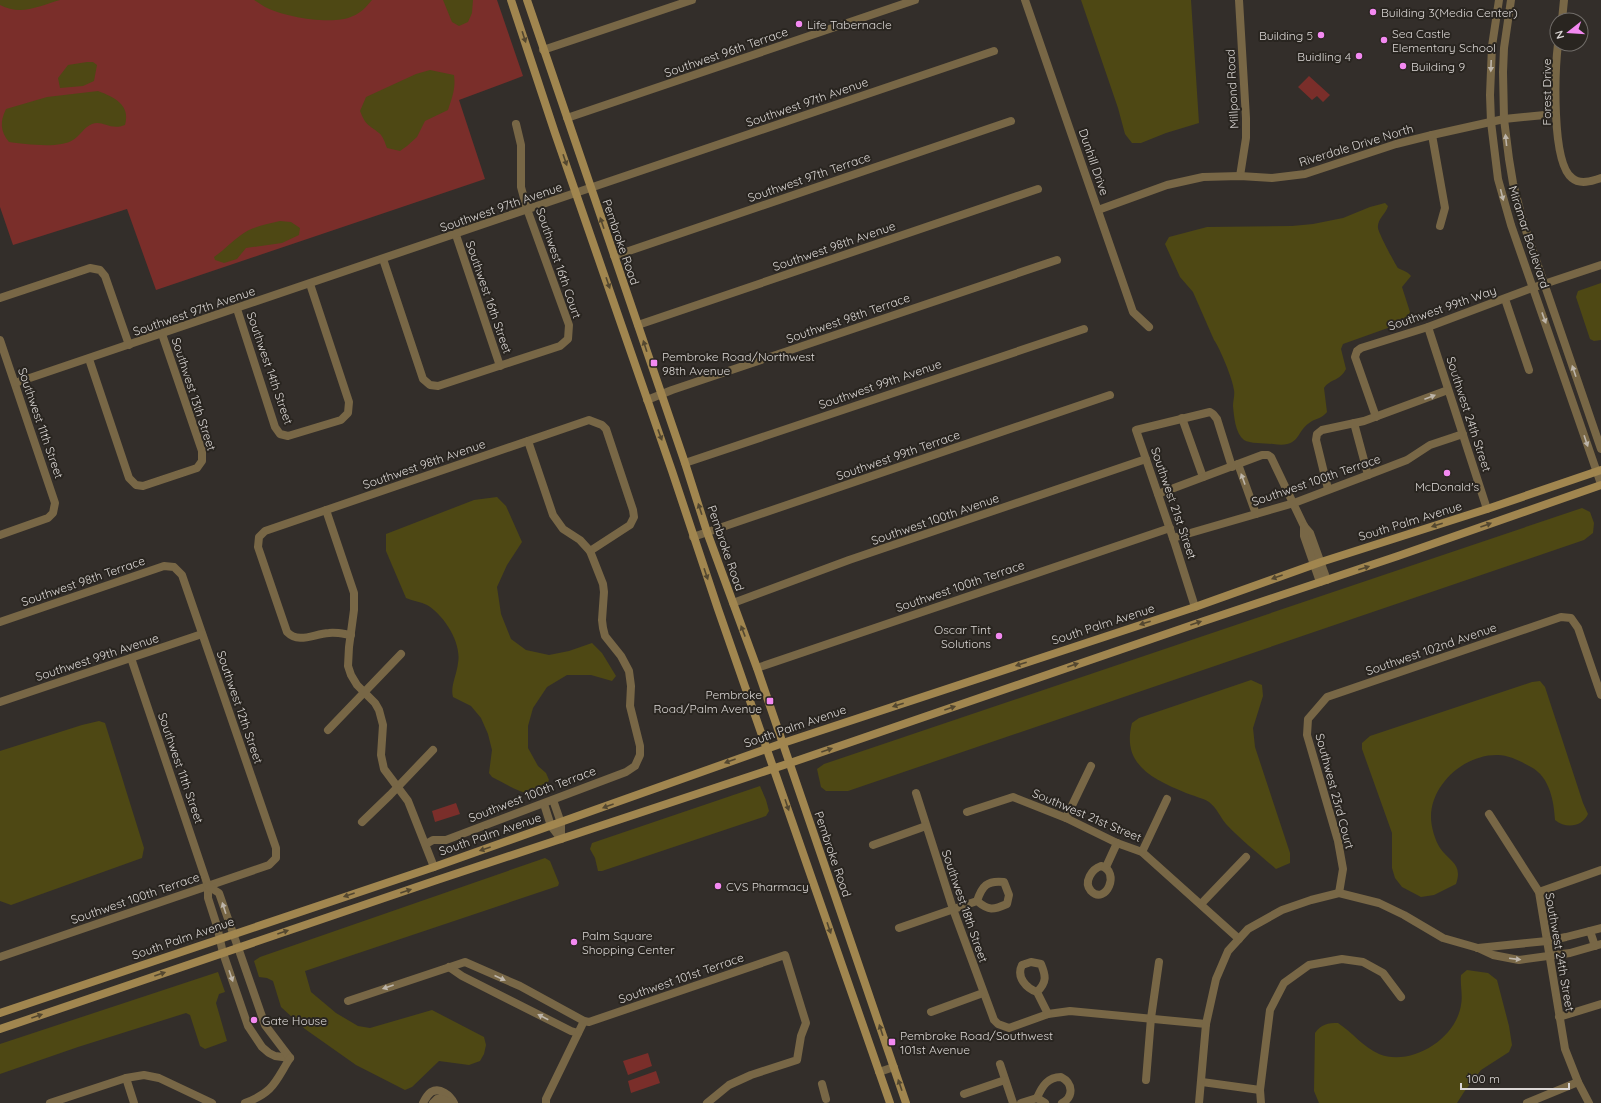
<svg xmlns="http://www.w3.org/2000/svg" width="1601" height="1103" viewBox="0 0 1601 1103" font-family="Quicksand,sans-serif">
<rect width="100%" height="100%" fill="#332e2a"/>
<g fill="#7a2e2a">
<polygon points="0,0 497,0 523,76 459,100 485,179 156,290 127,209 13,245 0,207"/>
<polygon points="1309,76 1330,95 1323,102 1317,96 1312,100 1298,87"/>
<polygon points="456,803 460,814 435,822 432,811"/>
<polygon points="648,1053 652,1066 628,1075 623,1061"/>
<polygon points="656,1071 660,1083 631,1093 628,1081"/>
</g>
<g fill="#4e4814">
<path d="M0,0H60C39,6 21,16 0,5Z"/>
<path d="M254,0H372C367,6 361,13 353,16C334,26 284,17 265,7C261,5 258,2 254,0Z"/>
<polygon points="443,0 473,0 472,13 468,22 459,26 452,22"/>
<polygon points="1081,0 1191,0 1199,123 1166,133 1141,143 1132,143 1125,134 1118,108"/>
<polygon points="87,62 93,62 97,65 94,81 83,86 60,88 58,78 68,65"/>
<path d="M430,70L454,75C456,88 452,98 448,110L425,121L417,137L407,146L400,151L387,148C385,143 383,136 379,133C368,124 366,126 360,111L366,97L416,74Z"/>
<path d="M98,91C114,97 131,105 125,125C110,131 103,120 92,124C84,127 80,136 73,140C60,149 24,144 9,142C0,131 0,121 6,109L47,97Z"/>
<path d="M1385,203L1388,206C1386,214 1377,219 1378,228C1378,232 1396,266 1398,268C1403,271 1407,271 1411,276L1402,287L1410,312L1407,319L1399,324L1343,344L1341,349L1346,369C1339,382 1331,378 1324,388L1327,412C1322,418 1318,418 1312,421C1294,432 1302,448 1273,444C1265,443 1250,444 1244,440C1235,433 1234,416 1233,406C1233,401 1235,395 1234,390C1233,380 1220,348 1214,340L1193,292L1180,277L1165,244L1169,237L1207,227L1292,226L1313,224L1343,218L1370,207Z"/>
<path d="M280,221L291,222L300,228L299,235L282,243L246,248L237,259L224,263L215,260L214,257C223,251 231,242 241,235C251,227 267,224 280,221Z"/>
<polygon points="1601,283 1601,340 1594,341 1590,339 1576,297 1578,291"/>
<path d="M497,497L506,506L522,542L507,565L497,587L501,614L511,639L526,650L549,655L569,651L592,643L602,653L616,676L612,681L591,675H567L547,687L533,708L528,726V748L538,766L546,773L549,780C537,807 511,786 492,777L489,773L492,750L488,734L481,718L471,706L453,697C450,687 457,674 458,663C462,643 444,615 427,605C421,602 413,601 406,598L386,551V534L474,500Z"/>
<polygon points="1582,508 1590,512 1594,523 1593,533 1584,540 848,791 826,791 821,787 817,769 824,764"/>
<path d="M1251,680L1262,685L1263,696L1253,728L1255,747L1290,853V863L1276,869C1259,854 1241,840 1226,824C1220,817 1217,808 1209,802C1203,798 1193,796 1186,793C1153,779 1121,765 1132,723L1139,718Z"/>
<path d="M1540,681L1545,687L1583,803L1588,814C1582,827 1566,829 1555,820C1554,802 1550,777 1531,767C1522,762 1509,755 1498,755C1465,754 1431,784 1431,817C1431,827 1435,840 1440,848C1450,862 1463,864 1456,884L1434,895L1421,897L1402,887L1395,878L1392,868V833L1362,749V743L1370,736L1532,682Z"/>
<polygon points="99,721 105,723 144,848 142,858 11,905 0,901 0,751 82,725"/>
<polygon points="760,786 766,800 769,811 766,816 602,871 598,871 595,858 590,849 592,843"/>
<polygon points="545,858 550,861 559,883 558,886 305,971 311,992 336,1013 358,1026 370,1028 432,1010 484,1037 486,1045 484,1054 480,1061 469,1065 439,1061 412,1087 405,1090 356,1065 305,1029 281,1007 273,981 267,978 259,977 254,961 260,957"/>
<path d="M1467,970L1488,973L1497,980L1509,1026L1512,1045L1509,1052L1481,1070L1464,1092L1457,1103H1319L1314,1091L1315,1033C1321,1024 1328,1023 1338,1023C1353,1033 1363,1047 1379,1054C1411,1067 1456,1039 1461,1005C1463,996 1460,985 1461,975Z"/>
<polygon points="218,972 225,992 219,994 216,1003 227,1041 205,1049 200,1046 190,1015 186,1013 78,1047 0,1074 0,1044"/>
</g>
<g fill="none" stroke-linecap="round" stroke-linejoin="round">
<g stroke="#786746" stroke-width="8">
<polyline points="1025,0 1133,312 1149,327"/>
<polyline points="1239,0 1246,118 1246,138 1240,176"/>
<polyline points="1562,20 1564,0"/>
<path d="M1558,44C1555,69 1551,162 1572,178C1580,185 1592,181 1601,178"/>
<polyline points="543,50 692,0"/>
<polyline points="567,118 915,0"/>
<polyline points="1432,135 1445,208 1440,226"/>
<polyline points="1098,210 1167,185 1203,177 1240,176 1272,178 1305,174 1396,144 1432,135 1504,119 1555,114"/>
<polyline points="456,235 500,366"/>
<polyline points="614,256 1011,121"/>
<polyline points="383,259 423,379 430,385 438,386 560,346 568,339 569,325 527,209 521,187 521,145 516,124"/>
<polyline points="0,298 90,268 100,270 105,276 129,345"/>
<polyline points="1505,299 1529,370"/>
<polyline points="237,309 275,427 280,434 288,436 341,420 348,413 349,402 310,284"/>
<polyline points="638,325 1038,189"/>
<polyline points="1428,327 1487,509"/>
<polyline points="0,340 55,503 53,513 48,518 0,535"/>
<polyline points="89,359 129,478 136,485 143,486 197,468 202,461 202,451 162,334"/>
<polyline points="15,383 994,51"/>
<polyline points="647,400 672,390 1057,260"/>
<polyline points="1376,417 1355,357 1357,351 1361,348 1428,327 1532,288 1601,265"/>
<polyline points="1182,418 1203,477"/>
<polyline points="1354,423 1368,475"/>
<polyline points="685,463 1084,329"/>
<polyline points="1238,464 1256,514"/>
<polyline points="1328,489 1316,440 1317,434 1322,430 1364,421 1448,390"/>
<polyline points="1158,494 1262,455 1268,455 1271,457 1304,526 1310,533 1327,580"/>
<polyline points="326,510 354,593 354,610 349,647 348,666 351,675 357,685 375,703 379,710 383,725 381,755 384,769 408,801 434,867"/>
<polyline points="1304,526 1304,536 1320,582"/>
<polyline points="693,537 1110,395"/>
<polyline points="1173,538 1294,503 1368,475 1407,460 1430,445 1463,434"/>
<polyline points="733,603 849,560 1146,459"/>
<polyline points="1195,607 1175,544 1136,430 1210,412 1213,414 1217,419 1232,467"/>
<polyline points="0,622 164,566 174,567 182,575 276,848 276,858 269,865 0,957"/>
<path d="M351,635C344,634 336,632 329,633C313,634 299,644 287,632L258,547L259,537L265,531L589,420L602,425L606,429L633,510L634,517L630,525L590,551"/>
<polyline points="131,658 208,886 208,898 217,926 223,953 248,1026 262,1047 269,1053 275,1056 290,1058"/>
<polyline points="757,668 1170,528"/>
<polyline points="0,702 202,634"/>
<polyline points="328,730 401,654"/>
<polyline points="916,793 953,909 994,1020 998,1024 1009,1028 1048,1014 1070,1011 1206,1024"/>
<polyline points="553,800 561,823 561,839"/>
<polyline points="544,804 551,826 561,839"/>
<polyline points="967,812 1013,797 1066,818 1117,843 1142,852 1239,939"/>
<polyline points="1489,814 1539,892 1565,1049 1578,1082 1589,1103"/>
<polyline points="1066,818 1091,766"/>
<polyline points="362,822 390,795 433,750"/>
<polyline points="426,844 433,840 446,840 626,772 635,766 640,755 640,746 630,706 631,686 629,671 621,656 605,636 603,628 602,620 604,592 603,584 590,551 580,540 563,529 553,515 528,441"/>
<polyline points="873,845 926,826"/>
<polyline points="1142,852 1167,799"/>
<path d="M1101,866C1121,871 1106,906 1091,891C1083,882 1092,869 1101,866Z"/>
<polyline points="1106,867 1117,843"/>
<polyline points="208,886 219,893 265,1025 290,1058"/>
<polyline points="1539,892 1601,870"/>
<polyline points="1339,893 1343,869 1338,841 1307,735 1308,719 1327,697 1561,617 1571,618 1578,628 1601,695"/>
<polyline points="1201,904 1246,857"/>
<path d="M899,928L977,901C989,911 993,910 1007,904L1009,895L1004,882C987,880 982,886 977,901"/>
<polyline points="1590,931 1595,946"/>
<polyline points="1478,948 1547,941 1566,937 1601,928"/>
<polyline points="449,967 462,976 571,1031 578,1033"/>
<path d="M1037,992C1047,982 1046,976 1041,964L1031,962L1022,965C1016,977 1026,988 1037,992L1048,1014"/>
<polyline points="348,1001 465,962 520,986 584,1021 589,1022 785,955 806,1023 801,1036 797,1060 751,1075 729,1085 707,1103"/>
<polyline points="931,1012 983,993"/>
<polyline points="1559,1017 1601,1004"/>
<polyline points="1000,1064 1013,1103"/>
<polyline points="879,1072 894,1067"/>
<polyline points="126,1078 134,1103"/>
<polyline points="1146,1080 1151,1018 1159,962"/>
<polyline points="1202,1082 1260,1090"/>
<polyline points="822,1084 826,1099"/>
<polyline points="964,1094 1005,1080"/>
<path d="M1037,1098C1042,1086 1048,1077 1061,1077C1073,1083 1074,1097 1062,1103"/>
<polyline points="1037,1098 1045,1103"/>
<polyline points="50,1103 126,1078 144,1075 159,1078 212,1103"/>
<path d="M245,1103C274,1092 275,1082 290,1058"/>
<path d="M423,1103C425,1099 427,1095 431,1092C440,1087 450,1095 454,1103"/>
<polyline points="433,1103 437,1099 442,1099 451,1103"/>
<polyline points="546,1103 546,1099 584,1021"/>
<polyline points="1021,1103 1037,1098"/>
<polyline points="1199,1103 1206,1024 1216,979 1228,951 1248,929 1282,910 1311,900 1339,893 1379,903 1404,915 1443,938 1478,948 1493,955 1519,960 1570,953 1601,944"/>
<polyline points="1261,1103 1260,1090 1270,1010 1284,983 1309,965 1342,959 1363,962 1383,973 1401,997"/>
<polyline points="1527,1103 1578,1082"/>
</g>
<g stroke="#786746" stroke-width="8">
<polyline points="1499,0 1492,46 1490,95 1491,122 1498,179 1511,225 1601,484"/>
<polyline points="1511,0 1504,48 1503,72 1504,119 1509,159 1513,183 1523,222 1601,449"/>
</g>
<g stroke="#a1864f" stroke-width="8">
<polyline points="511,0 555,133 672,471 718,609 890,1103"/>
<polyline points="527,0 685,463 707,532 757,668 906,1103"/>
<polyline points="0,1013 434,867 783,743 1195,607 1321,562 1487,509 1601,470"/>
<polyline points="0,1029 437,880 790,763 1201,622 1398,556 1601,485"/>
</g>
</g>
<defs><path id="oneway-solid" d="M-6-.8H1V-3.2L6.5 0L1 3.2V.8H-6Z"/></defs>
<g fill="#534730">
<use href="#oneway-solid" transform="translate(524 37) rotate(72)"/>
<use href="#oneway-solid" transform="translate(565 160) rotate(71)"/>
<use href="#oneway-solid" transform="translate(602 223) rotate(-109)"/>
<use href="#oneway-solid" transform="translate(608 283) rotate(71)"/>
<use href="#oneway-solid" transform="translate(645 346) rotate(-108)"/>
<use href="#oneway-solid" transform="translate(660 435) rotate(70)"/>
<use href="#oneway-solid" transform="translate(700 509) rotate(-108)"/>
<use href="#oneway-solid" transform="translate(1437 525) rotate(163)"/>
<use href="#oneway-solid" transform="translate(1486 525) rotate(-20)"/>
<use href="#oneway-solid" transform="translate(1364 568) rotate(-18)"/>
<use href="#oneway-solid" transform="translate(706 574) rotate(71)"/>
<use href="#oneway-solid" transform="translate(1277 577) rotate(160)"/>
<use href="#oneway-solid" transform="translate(1145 623) rotate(162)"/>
<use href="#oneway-solid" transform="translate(1196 623) rotate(-19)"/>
<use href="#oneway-solid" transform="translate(743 631) rotate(-111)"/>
<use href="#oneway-solid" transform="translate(1021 664) rotate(162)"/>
<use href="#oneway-solid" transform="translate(1073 665) rotate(-19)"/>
<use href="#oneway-solid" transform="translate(898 705) rotate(162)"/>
<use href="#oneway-solid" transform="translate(950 708) rotate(-19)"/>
<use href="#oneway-solid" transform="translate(827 750) rotate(-19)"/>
<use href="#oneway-solid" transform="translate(730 761) rotate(160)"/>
<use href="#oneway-solid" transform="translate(787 805) rotate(71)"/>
<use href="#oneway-solid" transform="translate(608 806) rotate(160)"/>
<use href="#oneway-solid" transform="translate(485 849) rotate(161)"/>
<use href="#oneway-solid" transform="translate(406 891) rotate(-19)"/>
<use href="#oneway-solid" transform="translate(349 895) rotate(161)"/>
<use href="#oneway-solid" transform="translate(829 928) rotate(71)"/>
<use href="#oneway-solid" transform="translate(283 932) rotate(-19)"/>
<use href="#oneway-solid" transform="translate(160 974) rotate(-19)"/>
<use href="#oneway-solid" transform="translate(37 1016) rotate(-19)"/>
<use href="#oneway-solid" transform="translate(881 1030) rotate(-108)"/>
<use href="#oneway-solid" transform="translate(900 1085) rotate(-109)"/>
</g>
<g fill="#bdb5aa">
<use href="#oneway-solid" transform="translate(1491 66) rotate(92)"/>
<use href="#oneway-solid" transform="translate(1506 140) rotate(-96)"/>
<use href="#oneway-solid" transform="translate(1502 195) rotate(76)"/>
<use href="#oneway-solid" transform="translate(1544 318) rotate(70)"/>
<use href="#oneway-solid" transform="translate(1574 371) rotate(-109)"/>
<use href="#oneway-solid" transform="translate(1430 397) rotate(-21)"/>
<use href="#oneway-solid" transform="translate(1586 441) rotate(71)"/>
<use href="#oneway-solid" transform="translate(1243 479) rotate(-110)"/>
<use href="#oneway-solid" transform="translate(224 908) rotate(-108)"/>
<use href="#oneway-solid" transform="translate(1515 959) rotate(7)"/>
<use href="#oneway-solid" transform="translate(231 976) rotate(71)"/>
<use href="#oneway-solid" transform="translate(500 978) rotate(24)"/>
<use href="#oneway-solid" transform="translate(388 987) rotate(161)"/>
<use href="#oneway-solid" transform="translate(543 1017) rotate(-153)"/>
</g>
<g fill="#f389f1" stroke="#292520" stroke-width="1.5">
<circle cx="1373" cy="12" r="4"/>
<circle cx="799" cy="24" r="4"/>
<circle cx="1321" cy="35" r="4"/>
<circle cx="1384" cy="40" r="4"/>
<circle cx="1359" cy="56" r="4"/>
<circle cx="1403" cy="66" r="4"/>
<rect x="650" y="359" width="8" height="8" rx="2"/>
<circle cx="1447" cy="473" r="4"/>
<circle cx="999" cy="636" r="4"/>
<rect x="766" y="697" width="8" height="8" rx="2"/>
<circle cx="718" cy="886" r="4"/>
<circle cx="574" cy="942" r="4"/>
<circle cx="254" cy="1020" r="4"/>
<rect x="888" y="1038" width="8" height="8" rx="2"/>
</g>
<g text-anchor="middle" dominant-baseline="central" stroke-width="4" stroke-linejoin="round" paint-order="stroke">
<g font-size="12" fill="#dbd7d5" stroke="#292520" text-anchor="start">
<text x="1381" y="12">Building 3(Media Center)</text>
<text x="807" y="24">Life Tabernacle</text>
<text x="1392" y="33">Sea Castle<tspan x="1392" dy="14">Elementary School</tspan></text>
<text x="1313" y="35" text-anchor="end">Building 5</text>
<text x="1351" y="56" text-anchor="end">Buidling 4</text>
<text x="1411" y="66">Building 9</text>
<text x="662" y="356">Pembroke Road/Northwest<tspan x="662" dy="14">98th Avenue</tspan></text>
<text x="1447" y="486" text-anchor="middle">McDonald's</text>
<text x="991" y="629" text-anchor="end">Oscar Tint<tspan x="991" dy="14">Solutions</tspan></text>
<text x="762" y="694" text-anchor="end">Pembroke<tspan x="762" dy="14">Road/Palm Avenue</tspan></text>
<text x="726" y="886">CVS Pharmacy</text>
<text x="582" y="935">Palm Square<tspan x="582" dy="14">Shopping Center</tspan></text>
<text x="262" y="1020">Gate House</text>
<text x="900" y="1035">Pembroke Road/Southwest<tspan x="900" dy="14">101st Avenue</tspan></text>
</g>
<g font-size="12" fill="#dbd7d5" stroke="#292520">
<text transform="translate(726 52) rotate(-19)">Southwest 96th Terrace</text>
<text transform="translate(1232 89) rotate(-93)">Millpond Road</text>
<text transform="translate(1546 92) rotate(-90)">Forest Drive</text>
<text transform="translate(807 102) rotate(-19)">Southwest 97th Avenue</text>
<text transform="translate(1356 145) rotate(-17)">Riverdale Drive North</text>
<text transform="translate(1094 162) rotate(71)">Dunhill Drive</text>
<text transform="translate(809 177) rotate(-19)">Southwest 97th Terrace</text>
<text transform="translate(501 207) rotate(-19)">Southwest 97th Avenue</text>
<text transform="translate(1529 237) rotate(72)">Miramar Boulevard</text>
<text transform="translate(621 242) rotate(71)">Pembroke Road</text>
<text transform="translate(834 246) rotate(-19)">Southwest 98th Avenue</text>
<text transform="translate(559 263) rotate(71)">Southwest 16th Court</text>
<text transform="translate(489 297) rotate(71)">Southwest 16th Street</text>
<text transform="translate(1442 308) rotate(-19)">Southwest 99th Way</text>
<text transform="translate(194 311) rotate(-19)">Southwest 97th Avenue</text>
<text transform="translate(848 318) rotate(-19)">Southwest 98th Terrace</text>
<text transform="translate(270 368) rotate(71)">Southwest 14th Street</text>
<text transform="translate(880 384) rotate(-19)">Southwest 99th Avenue</text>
<text transform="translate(194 394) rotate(72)">Southwest 13th Street</text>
<text transform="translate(1469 414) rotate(72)">Southwest 24th Street</text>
<text transform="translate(41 423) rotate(71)">Southwest 11th Street</text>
<text transform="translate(898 455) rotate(-19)">Southwest 99th Terrace</text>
<text transform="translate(424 464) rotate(-19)">Southwest 98th Avenue</text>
<text transform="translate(1316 480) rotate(-19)">Southwest 100th Terrace</text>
<text transform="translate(1174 503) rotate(71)">Southwest 21st Street</text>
<text transform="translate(935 519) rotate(-19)">Southwest 100th Avenue</text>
<text transform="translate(1410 521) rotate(-17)">South Palm Avenue</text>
<text transform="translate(726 548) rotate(71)">Pembroke Road</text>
<text transform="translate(83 581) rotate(-19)">Southwest 98th Terrace</text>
<text transform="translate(960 586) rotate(-19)">Southwest 100th Terrace</text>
<text transform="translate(1103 624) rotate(-18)">South Palm Avenue</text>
<text transform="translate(1431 649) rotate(-19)">Southwest 102nd Avenue</text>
<text transform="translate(97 657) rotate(-18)">Southwest 99th Avenue</text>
<text transform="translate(240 707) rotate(71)">Southwest 12th Street</text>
<text transform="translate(795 726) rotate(-19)">South Palm Avenue</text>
<text transform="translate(181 768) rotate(71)">Southwest 11th Street</text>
<text transform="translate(1335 791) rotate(75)">Southwest 23rd Court</text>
<text transform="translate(532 794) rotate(-21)">Southwest 100th Terrace</text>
<text transform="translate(1087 815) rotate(23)">Southwest 21st Street</text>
<text transform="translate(490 834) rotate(-19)">South Palm Avenue</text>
<text transform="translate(833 854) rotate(71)">Pembroke Road</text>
<text transform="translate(135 898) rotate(-19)">Southwest 100th Terrace</text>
<text transform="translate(965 906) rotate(71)">Southwest 18th Street</text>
<text transform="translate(183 938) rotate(-19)">South Palm Avenue</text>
<text transform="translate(1560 952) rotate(80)">Southwest 24th Street</text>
<text transform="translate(681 978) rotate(-19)">Southwest 101st Terrace</text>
</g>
</g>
<g transform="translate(1569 32) rotate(253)"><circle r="19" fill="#292520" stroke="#706c68"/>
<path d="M0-3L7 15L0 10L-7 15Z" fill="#f389f1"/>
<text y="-6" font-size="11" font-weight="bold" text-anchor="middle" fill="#dbd7d5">N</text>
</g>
<path d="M1461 1083v6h108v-6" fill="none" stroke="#dbd7d5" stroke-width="2"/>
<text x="1467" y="1083" font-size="12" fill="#dbd7d5" stroke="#292520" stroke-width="3" paint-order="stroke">100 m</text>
</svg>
